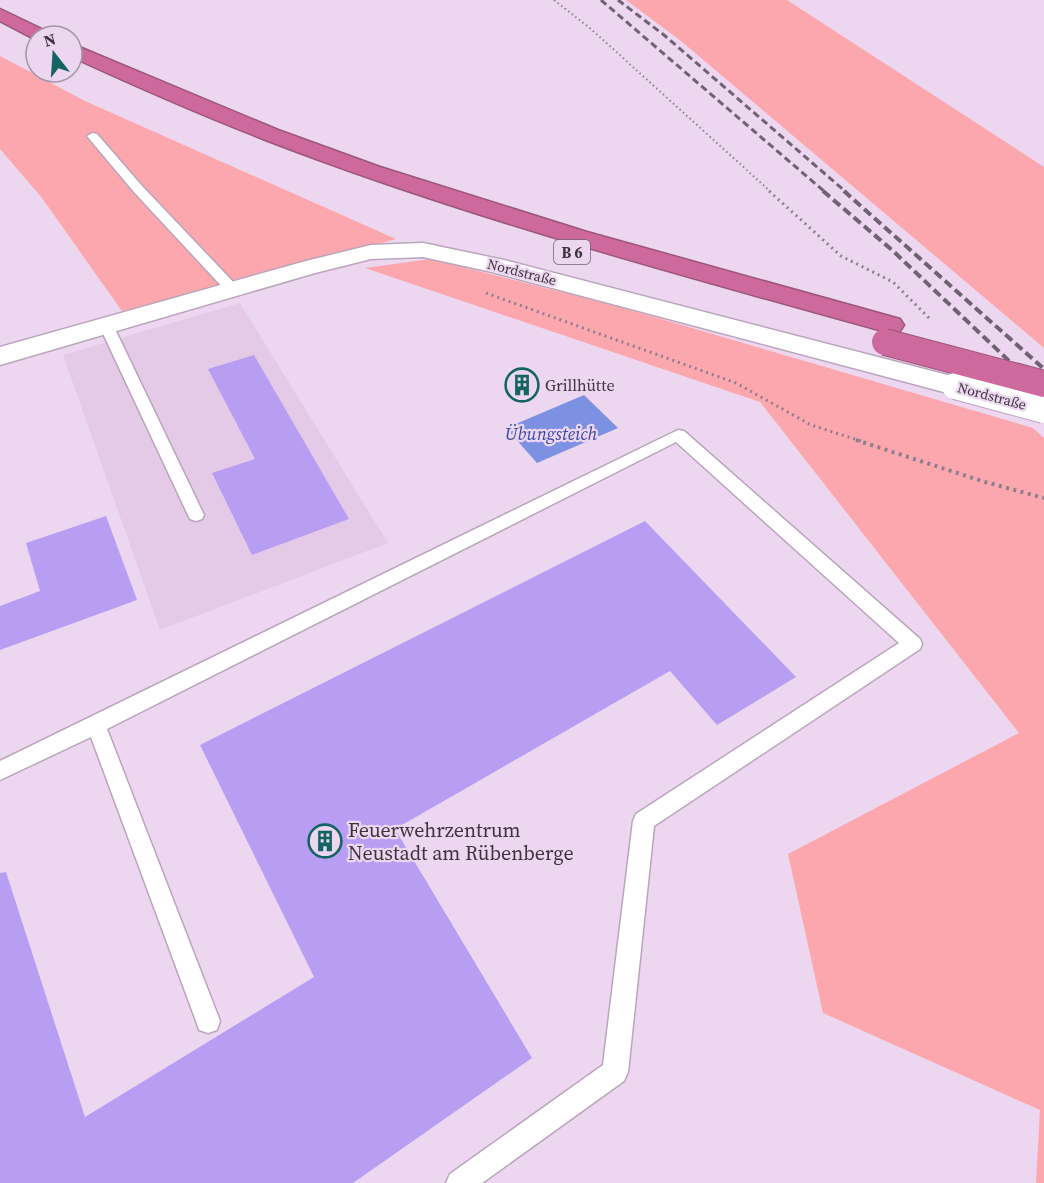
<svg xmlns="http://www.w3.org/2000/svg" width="1044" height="1183" viewBox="0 0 1044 1183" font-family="'Source Serif 4',serif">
<rect width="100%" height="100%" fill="#edd7f0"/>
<polygon fill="#e5cae8" points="240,303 388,543 160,630 63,355"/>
<g fill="#fca7ad">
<polygon points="626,0 787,0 1044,167 1044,348 681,41"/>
<polygon points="0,56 85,101 396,239 124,314 42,198 0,149"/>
<polygon points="430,259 617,306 1033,428 1044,438 1044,1183 1036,1183 1040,1110 823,1013 788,854 1019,733 760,402 365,268"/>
</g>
<polygon fill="#7c91e1" points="584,395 618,428 537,463 506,428"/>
<g fill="#b89ef2">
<polygon points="254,355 349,519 252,555 212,473 255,459 208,369"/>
<polygon points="106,516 137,600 0,650 0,606 40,591 26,543"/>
<polygon points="645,521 796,677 717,725 670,671 395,829 532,1058 353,1183 0,1183 0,873 6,872 85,1117 314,977 200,745"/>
</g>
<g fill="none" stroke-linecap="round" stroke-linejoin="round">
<defs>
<g id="lane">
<polygon points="93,133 97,134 142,186 237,286 239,289 237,292 227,292 134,192 87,136"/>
<polygon points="106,321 113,325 204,515 202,519 196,521 190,519 188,515 99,325"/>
<polygon points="678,430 684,431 920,639 922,644 920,649 654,826 628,1072 624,1081 482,1183 446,1183 450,1174 603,1065 633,821 636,814 899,643 676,442 107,729 220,1021 217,1030 208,1033 199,1030 196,1021 91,737 0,780 0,761"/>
</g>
<polygon id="street" points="423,243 504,260 955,377 965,380 969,386 965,392 955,395 492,272 423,257 371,259 315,273 0,365 0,347 306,261 371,245"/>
<g id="highway">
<polygon points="0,9 48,32 51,36 36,36 36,40 0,21"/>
<path d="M72,44L278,130L380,167L587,232L900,319L904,325L900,331L891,333L882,331C674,273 465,217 263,139C199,114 135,86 72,57Z"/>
</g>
</defs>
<use href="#lane" stroke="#baa5bc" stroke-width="3"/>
<use href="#street" stroke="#baa5bc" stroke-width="3"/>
<use href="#highway" stroke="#9b567c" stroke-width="3"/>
<polyline stroke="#8e7f90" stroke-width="2" stroke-dasharray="1.5 3" stroke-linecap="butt" points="554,0 591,29 771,192"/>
<g stroke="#8e7f90" stroke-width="3" stroke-dasharray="2 4" stroke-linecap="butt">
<polyline points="769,191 841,256 893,282 931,320"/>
<polyline points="486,293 736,383 811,425 861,441"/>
</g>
<polyline stroke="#8e7f90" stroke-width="4" stroke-dasharray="3 4.5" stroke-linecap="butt" points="856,440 985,482 1044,498"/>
<use href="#lane" fill="#fff" fill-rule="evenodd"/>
<use href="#street" fill="#fff" fill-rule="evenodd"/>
<use href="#highway" fill="#ce699e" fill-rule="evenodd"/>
<g stroke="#6f6271" stroke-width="3" stroke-dasharray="7 4" stroke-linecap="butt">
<polyline points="601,0 825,192"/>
<polyline points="618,0 664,35 846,192"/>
</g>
<g stroke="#6f6271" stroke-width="4" stroke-dasharray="9 4.5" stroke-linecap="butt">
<polyline points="823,191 892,250 1044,394"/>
<polyline points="844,191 1044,369"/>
</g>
<defs>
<polyline id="street-bridge" points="955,386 1044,410"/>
<polyline id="highway-bridge" points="885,342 1044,384"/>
</defs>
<use href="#street-bridge" stroke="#baa5bc" stroke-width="28" stroke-linecap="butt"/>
<use href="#highway-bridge" stroke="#9b567c" stroke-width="28" stroke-linecap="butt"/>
<use href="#street-bridge" stroke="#fff" stroke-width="26"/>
<use href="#highway-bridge" stroke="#ce699e" stroke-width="26"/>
</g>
<defs>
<symbol id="building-ring" viewBox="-11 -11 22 22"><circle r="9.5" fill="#edd7f0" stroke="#146464" stroke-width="1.5"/><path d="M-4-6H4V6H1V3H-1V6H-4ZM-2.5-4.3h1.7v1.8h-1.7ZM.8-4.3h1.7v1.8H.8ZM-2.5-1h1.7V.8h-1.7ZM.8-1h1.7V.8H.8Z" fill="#146464"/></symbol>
</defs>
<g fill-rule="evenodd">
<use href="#building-ring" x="503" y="366" width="38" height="38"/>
<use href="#building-ring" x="306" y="822" width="38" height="38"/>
</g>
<g text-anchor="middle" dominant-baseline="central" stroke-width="4.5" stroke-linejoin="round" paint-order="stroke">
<g font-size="14" fill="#3c333d" stroke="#edd7f0">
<text transform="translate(522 272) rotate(14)">Nordstraße</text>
<text transform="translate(992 396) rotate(15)">Nordstraße</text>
</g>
<rect fill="#edd7f0" stroke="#716473" stroke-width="1.5" x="554" y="240" width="36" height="24" rx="4.5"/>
<g font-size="15" font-weight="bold" fill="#3c333d">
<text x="572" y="252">B 6</text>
</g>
<g font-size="16" fill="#3c333d" stroke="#edd7f0" text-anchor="start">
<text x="545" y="385">Grillhütte</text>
</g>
<g font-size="18" font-style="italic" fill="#3948a6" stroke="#edd7f0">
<text x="551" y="433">Übungsteich</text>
</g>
<g font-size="20" fill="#3c333d" stroke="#edd7f0" text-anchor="start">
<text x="348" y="830">Feuerwehrzentrum<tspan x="348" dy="23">Neustadt am Rübenberge</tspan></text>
</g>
</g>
<g transform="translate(54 54) rotate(343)"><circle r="28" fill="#edd7f0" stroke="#a695a8" stroke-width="1.5"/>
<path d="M0-4.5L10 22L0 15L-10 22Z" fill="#146464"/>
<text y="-9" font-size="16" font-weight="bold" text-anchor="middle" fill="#3c333d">N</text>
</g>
</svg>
